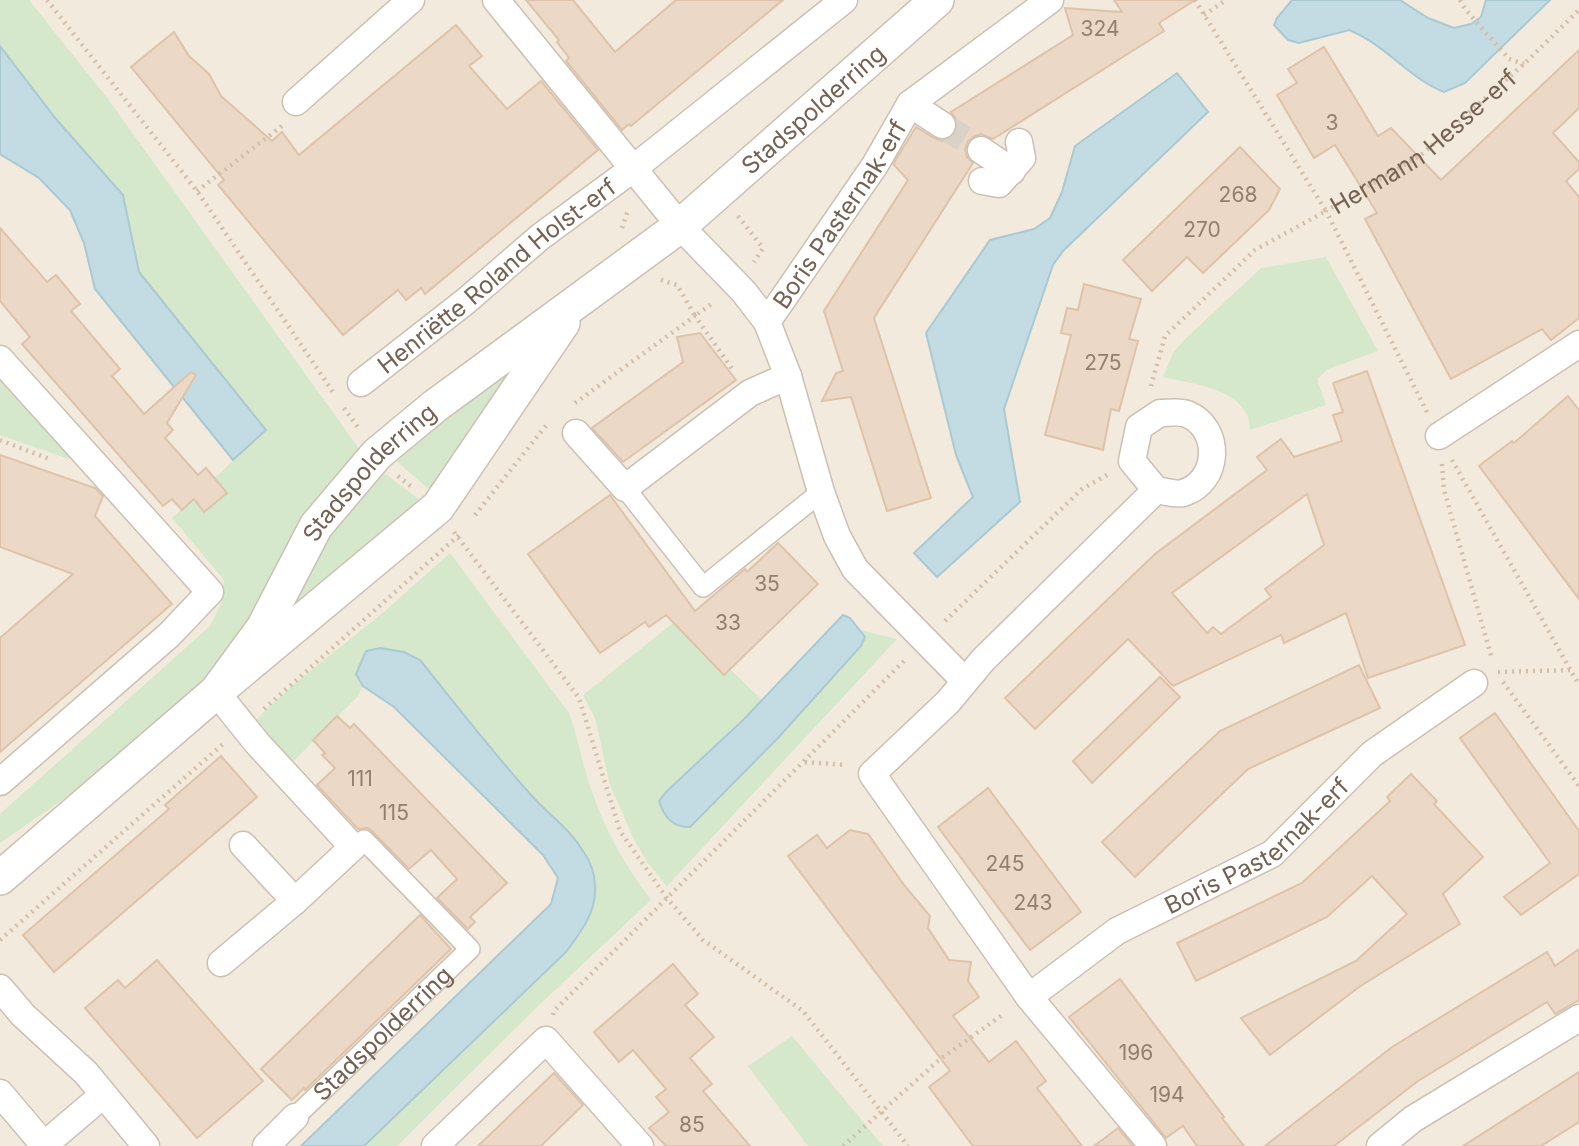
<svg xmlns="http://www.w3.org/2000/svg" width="1579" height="1146" viewBox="0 0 1579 1146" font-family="Inter,sans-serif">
<rect width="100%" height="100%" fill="#fbf7ed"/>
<rect fill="#f2eadc" x="0" y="0" width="1579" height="1146"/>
<g fill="#d5e8cc">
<polygon points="0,0 29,0 108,99 367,460 249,639 128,754 0,843 0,814 210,626 222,602 224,580 172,518 266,430 139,272 123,195 56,119 0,46"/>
<path d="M1326,257L1378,351L1328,369L1317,379L1326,405L1250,430C1251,389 1192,384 1163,377L1173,353L1185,339L1261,268Z"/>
<polygon points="550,332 437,496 388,454"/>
<polygon points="0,364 73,449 69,459 0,435"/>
<polygon points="380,470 425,504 273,630 343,509"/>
<path d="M450,553L569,713C576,732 580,751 585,770C600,821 620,858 651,900L538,1006L397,1146H364L566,952L567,829L534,798L356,674L363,686L357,697L287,768L248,727L294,684L385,611Z"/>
<polygon points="678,619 762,700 666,792 865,637 860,630 897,639 667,886 647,862 632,835 610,785 595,718 583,695"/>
<polygon points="792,1036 883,1146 808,1146 748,1066"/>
</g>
<g fill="#c3dbe3" stroke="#aac9d3" stroke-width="2">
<path d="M1292,0H1400L1428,18L1454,28L1471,24L1481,17L1486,0H1550L1465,83L1444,92C1408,78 1388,46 1349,30L1299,43L1288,40L1274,25L1277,18Z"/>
<polygon points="0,46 56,119 123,195 139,272 266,430 233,460 95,289 84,243 70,210 39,178 0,154"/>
<polygon points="1177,73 1208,112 1063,251 1053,265 1004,409 1020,502 937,577 914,553 973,497 956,455 926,333 990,240 1034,229 1050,218 1062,192 1075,146"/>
<path d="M843,615L850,618L865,637L861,646L778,738L690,827C673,828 664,817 659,801L666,792L744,719Z"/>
<path d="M380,648L404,652L420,660C457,706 493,753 532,796C549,815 570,829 583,851C590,861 595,873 595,886C597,912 580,933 566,952L364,1146H301L551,904L558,878L543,855L394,707L363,686L356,674L366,651Z"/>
</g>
<g fill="#ebd8c6" stroke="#dec3aa" stroke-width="2" fill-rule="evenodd">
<polygon points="526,0 573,0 615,52 676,0 783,0 631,126 629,124 622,130 566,61 569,58 557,42 559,40"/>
<polygon points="1114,0 1195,0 1159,23 1164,31 993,139 981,134 975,136 968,141 965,150 967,157 973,163 874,318 931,498 887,511 851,397 822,401 836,373 843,371 824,311 908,180 893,164 916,127 934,138 942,141 950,139 958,127 956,119 951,112 1073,35 1065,8 1122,12"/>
<polygon points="456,25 482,56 469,66 507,109 541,81 598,150 425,294 421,288 406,300 398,290 343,335 218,185 224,180 131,67 174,32 189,56 209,74 221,96 272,141 282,132 299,155"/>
<polygon points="1324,47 1378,136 1391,128 1441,180 1579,50 1579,108 1553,133 1579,162 1579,169 1566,181 1579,197 1579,318 1551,340 1542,329 1451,379 1365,219 1377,213 1335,145 1314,158 1277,95 1297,83 1288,69"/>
<polygon points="1240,147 1280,189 1269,210 1203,273 1187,257 1152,291 1123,260"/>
<polygon points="0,228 47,282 56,275 80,304 71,311 120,369 112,376 144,414 191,372 196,375 167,423 173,430 165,438 198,475 206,468 227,493 204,512 194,499 182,510 172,499 163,506 22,344 30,337 0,301"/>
<polygon points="1084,284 1141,299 1129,339 1138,341 1119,411 1111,409 1103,450 1045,435 1071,335 1061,333 1067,308 1078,310"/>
<polygon points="700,333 736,380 623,462 592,428 683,362 677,337"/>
<path d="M1367,371L1465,645L1368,678L1346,613L1284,643L1281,635L1173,686L1128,639L1035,729L1005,698L1155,554L1267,470L1257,457L1281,439L1294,457L1342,441L1333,415L1343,412L1333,383ZM1307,494L1324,545L1265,589L1271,597L1221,634L1213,627L1207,633L1172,593Z"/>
<polygon points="1568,396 1579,410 1579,599 1479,466 1512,441 1514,443"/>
<polygon points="0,455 95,488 103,496 95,516 172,604 0,752 0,638 73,574 0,547"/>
<polygon points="610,495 695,611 745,569 747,572 778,543 818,584 724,675 666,615 649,627 645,622 600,653 528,554"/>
<polygon points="1359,665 1380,708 1248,769 1135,877 1102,842 1220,731"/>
<polygon points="1160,677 1180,697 1092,783 1073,761"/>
<polygon points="1495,713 1579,831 1579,874 1521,915 1504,897 1550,863 1460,738"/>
<polygon points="337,716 350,728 354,724 507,883 470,917 475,922 468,929 437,898 457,879 431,850 409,869 372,831 368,828 358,829 317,785 335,768 322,755 325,753 313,740"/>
<polygon points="221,756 257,797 54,972 23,935 169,809 165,805"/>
<polygon points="1411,774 1437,801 1434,804 1483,857 1443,894 1460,924 1359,987 1270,1055 1241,1018 1356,961 1407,914 1372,876 1327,917 1196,981 1177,943 1302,883 1390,801 1387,797"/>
<polygon points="988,788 1081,912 1030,950 938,827"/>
<polygon points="850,830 868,834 904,885 930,916 928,928 949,960 971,962 968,981 979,997 953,1016 989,1062 1016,1041 1046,1081 1037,1088 1082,1146 973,1146 929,1087 950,1071 788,856 817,835 827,848"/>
<polygon points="420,915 451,949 305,1090 304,1088 292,1100 261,1069"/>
<polygon points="1579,949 1579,1000 1572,1004 1555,1014 1547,1002 1418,1081 1334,1146 1265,1146 1392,1047 1547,952 1555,966"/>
<polygon points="157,960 263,1081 197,1138 85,1008 118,980 125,988"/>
<polygon points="673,964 698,994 685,1005 714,1037 690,1058 712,1084 703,1091 750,1146 666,1146 649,1128 669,1112 656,1097 666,1089 633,1050 619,1062 594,1032"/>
<polygon points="1120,979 1224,1117 1222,1118 1244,1146 1197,1146 1183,1126 1166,1138 1069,1017"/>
<polygon points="1579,1072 1579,1122 1541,1146 1463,1146"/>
<polygon points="554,1073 583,1105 541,1146 478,1146"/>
<polygon points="1118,1128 1133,1146 1094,1146"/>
</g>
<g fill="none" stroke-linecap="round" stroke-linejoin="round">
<polyline stroke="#d9d2c6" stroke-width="26" stroke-dasharray="26 13" stroke-linecap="butt" points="942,125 981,150"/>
<defs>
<g id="pedestrian">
<polyline points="625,488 703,587 821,492"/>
<path id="s2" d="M295,1117L470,949L364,840L353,847"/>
</g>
<g id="minor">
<polyline points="496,0 680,226 744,292 767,322 788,376 821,492 837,536 855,569 965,681"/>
<polyline points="296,102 411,0"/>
<polyline points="910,104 942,125"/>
<polyline points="981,150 1012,171"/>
<polyline points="982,181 999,184 1022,158 1019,142"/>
<path id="s3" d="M767,322L875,165L910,104L1050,0"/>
<polyline points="0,359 210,592 169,635 0,782"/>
<path id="s4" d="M361,383L466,301L540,237L634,168L844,0"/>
<path d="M1160,413C1168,413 1180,411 1187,414C1222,428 1220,482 1183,493C1176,495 1163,491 1156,490L1132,461L1139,427Z"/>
<polyline points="576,433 625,488 750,393 788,376"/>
<polyline points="1439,436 1579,344"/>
<polyline points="216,692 257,743 353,847 295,901 221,963"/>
<polyline points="243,845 295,901"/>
<polyline points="0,988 23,1015 86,1073 146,1146"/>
<path id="s5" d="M1029,997L1117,931L1272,854L1372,754L1474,683"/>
<polyline points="0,1093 44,1145"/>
<polyline points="43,1146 103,1095"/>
<polyline points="266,1146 295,1117"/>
<polyline points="435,1146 546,1040 640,1146"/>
<polyline points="1153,1146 1029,997 872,774 948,702 983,660 1156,490"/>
<polyline points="1380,1146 1413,1119 1579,1018"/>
</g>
<g id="tertiary">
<path id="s6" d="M216,692L263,628L316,526L377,454L435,406L680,226L937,0"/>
<polyline points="0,878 216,692 438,507 563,323"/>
</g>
</defs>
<use href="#pedestrian" stroke="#ccc0b3" stroke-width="22"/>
<use href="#minor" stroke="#ccc0b3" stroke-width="29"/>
<use href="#tertiary" stroke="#ccc0b3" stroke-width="36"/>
<g stroke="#d3beaa" stroke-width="4.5" stroke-dasharray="2 5" stroke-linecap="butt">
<polyline points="47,0 197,191 333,392"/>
<polyline points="1460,0 1465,9 1509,59 1524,64"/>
<polyline points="1204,15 1226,0"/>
<polyline points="197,191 282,126"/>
<polyline points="738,216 763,248 754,262"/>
<polyline points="622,228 628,210"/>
<polyline points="661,280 677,285 695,316 714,302"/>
<polyline points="1151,386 1165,336 1255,250 1326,211 1195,0"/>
<polyline points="575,403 695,316 733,370"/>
<polyline points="344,408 359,429"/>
<path id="s1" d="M1427,412L1326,211L1421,155L1524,64L1579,10"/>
<polyline points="0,440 49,459"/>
<polyline points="1452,460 1579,685"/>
<polyline points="1442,464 1444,490 1492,659"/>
<polyline points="398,476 413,488"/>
<polyline points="475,515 548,423"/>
<polyline points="454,532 579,698 620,831 666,897 703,940 803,1011 908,1146"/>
<polyline points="945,621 1082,489 1107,475"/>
<polyline points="1498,672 1571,670"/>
<polyline points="1503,682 1579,786"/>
<polyline points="264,709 459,535"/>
<polyline points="805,762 845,765"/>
<polyline points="0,940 223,744"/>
<polyline points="553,1015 554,1011 906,659"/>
<polyline points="843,1146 939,1060 1005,1013"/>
</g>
<use href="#pedestrian" stroke="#fff" stroke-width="19"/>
<use href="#minor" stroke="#fff" stroke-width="26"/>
<use href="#tertiary" stroke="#fff" stroke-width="33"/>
</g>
<g text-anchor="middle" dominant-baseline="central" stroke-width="5" stroke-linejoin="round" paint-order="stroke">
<g font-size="21" fill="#927f6f">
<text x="1100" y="28">324</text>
<text x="1332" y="122">3</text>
<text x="1238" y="194">268</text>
<text x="1202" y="229">270</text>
<text x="1103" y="362">275</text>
<text x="767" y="583">35</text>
<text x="728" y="622">33</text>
<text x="360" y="778">111</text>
<text x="394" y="812">115</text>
<text x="1005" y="863">245</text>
<text x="1033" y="902">243</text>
<text x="1136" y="1052">196</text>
<text x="1167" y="1094">194</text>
<text x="692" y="1124">85</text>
</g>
<g font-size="24" fill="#746152" stroke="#fdfaf3">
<text stroke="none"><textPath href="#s6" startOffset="845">Stadspolderring</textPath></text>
<text stroke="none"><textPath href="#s1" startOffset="345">Hermann Hesse-erf</textPath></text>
<text stroke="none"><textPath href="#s3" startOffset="130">Boris Pasternak-erf</textPath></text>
<text stroke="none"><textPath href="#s4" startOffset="173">Henriëtte Roland Holst-erf</textPath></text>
<text stroke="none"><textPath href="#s6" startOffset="270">Stadspolderring</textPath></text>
<text stroke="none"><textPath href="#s5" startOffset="275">Boris Pasternak-erf</textPath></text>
<text stroke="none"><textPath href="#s2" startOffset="121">Stadspolderring</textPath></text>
</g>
</g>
</svg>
